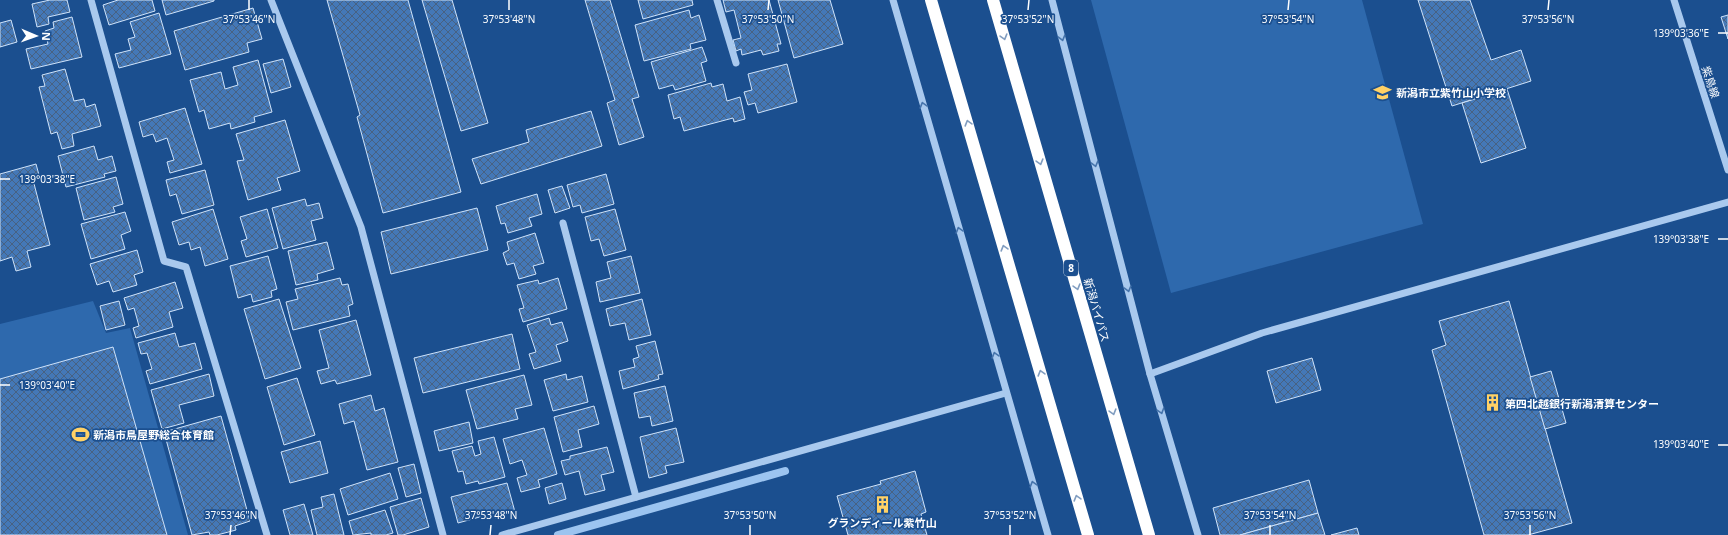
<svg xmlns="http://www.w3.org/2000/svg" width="1728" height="535" viewBox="0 0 1728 535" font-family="'Noto Sans','Noto Sans JP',sans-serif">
<defs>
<pattern id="building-cross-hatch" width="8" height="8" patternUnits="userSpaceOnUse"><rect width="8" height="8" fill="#4478b7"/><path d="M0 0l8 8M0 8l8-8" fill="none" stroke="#486282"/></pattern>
</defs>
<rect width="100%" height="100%" fill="#1b4f8f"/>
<g fill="#2e69ad">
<polygon points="1091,0 1362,0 1423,224 1171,293"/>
<polygon points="93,301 106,333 130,328 188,535 0,535 0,324"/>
</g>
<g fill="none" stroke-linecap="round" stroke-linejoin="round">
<polyline stroke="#9cc4f0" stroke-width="8" points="558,535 785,471"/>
</g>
<g fill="url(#building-cross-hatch)" stroke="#cfe3fa">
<polygon points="50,0 67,0 70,12 48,17 49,24 37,27 32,4"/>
<polygon points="118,0 152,0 155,11 109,25 103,5"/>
<polygon points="162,0 214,0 214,1 166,15"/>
<polygon points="327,0 408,0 461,192 383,213 357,117 360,115"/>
<polygon points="422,0 452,0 488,123 461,131"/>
<polygon points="585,0 610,0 639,97 632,99 644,137 619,145 607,103 615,100"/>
<polygon points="638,0 692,0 693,5 643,19"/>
<polygon points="723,0 769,0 781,44 777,44 779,51 763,55 761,50 742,55 741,49 736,51 733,40 741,38 734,10 726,12"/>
<polygon points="778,0 830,0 843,44 794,58"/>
<polygon points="1418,0 1470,0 1491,60 1521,50 1531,81 1452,106"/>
<polygon points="253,8 262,39 247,43 249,52 185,70 174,31"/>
<polygon points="689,10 691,18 699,15 706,40 690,44 691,49 644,61 635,25"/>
<polygon points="159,13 171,54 119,68 115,54 131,50 128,39 135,37 130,22"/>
<polygon points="1728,15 1728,39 1721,17"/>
<polygon points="72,17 82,57 31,69 26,49 48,44 45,31 54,28 53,22"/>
<polygon points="11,20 17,42 0,47 0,23"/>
<polygon points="702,47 707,61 701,63 706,81 675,90 673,85 659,89 651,62"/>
<polygon points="283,59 291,87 271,93 263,64"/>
<polygon points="258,60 272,112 254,117 255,122 231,129 230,123 209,129 204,110 199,112 190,80 221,72 225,89 238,85 233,67"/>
<polygon points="787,64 797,102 758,113 755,103 748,105 744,92 752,90 748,74"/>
<polygon points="65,69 74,101 84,99 86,107 95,104 101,126 72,134 74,146 62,149 57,132 51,134 39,87 45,86 42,75"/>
<polygon points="711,83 712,87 723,84 727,101 740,97 745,119 734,122 733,118 684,131 680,117 674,119 668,95"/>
<polygon points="1507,89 1526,148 1481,163 1462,103"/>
<polygon points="185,108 202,164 170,173 167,162 174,160 167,138 156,142 153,134 143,137 139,122"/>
<polygon points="591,111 602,146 481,184 472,159 529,142 526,130"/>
<polygon points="285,120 300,171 277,178 281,190 248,200 237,161 244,160 236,134"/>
<polygon points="94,146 98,160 112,156 116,171 104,174 105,177 66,187 58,156"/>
<polygon points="36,164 39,175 32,176 50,245 27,251 31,267 16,271 12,257 0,261 0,174"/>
<polygon points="205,170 214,205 182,214 176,194 170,196 166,180"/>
<polygon points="606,174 614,204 582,213 580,205 573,207 567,185"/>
<polygon points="116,177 123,204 113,207 115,212 84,220 76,188"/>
<polygon points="562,186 570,208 555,213 548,190"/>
<polygon points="537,194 542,214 529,218 532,226 508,233 505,223 501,224 496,206"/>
<polygon points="305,199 307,206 319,203 323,218 311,221 316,240 283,249 272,208"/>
<polygon points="477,208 488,250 391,274 381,232"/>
<polygon points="213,209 228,259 205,266 200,247 191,250 189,242 179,245 172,222"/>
<polygon points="267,209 278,248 246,257 241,241 247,239 240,217"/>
<polygon points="615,209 626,250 604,256 599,239 591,241 585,217"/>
<polygon points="125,212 131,231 121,235 125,249 91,259 81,224"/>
<polygon points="535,233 544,263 533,266 536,274 519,279 514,263 507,265 503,253 509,250 507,242"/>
<polygon points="327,242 334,269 317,274 318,280 296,285 288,251"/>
<polygon points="137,250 143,272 134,275 137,285 113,292 109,281 97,285 90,264"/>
<polygon points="268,256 277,289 271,291 272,297 253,302 251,294 238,298 230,266"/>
<polygon points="631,256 640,293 600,302 596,282 611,278 607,262"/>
<polygon points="340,278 342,285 348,284 353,304 348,306 350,316 293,330 286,302 298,299 295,289"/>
<polygon points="558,278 567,309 523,322 519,309 524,308 517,285 538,280 539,284"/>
<polygon points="175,282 183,308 169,312 173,327 136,338 133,328 139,326 134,308 128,310 124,298"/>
<polygon points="279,299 301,368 265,379 244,309"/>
<polygon points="642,299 651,335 629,340 625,323 610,326 606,309"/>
<polygon points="119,301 125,325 106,330 100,306"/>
<polygon points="1509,301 1572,523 1528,535 1484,535 1432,350 1446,345 1439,321"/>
<polygon points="549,318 551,325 562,322 568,341 556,345 561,361 534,369 529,354 536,352 527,325"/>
<polygon points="356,320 371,375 337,384 335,380 321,384 317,371 329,368 319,330"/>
<polygon points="175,333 179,347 195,343 202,369 150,384 146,371 152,369 147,353 141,354 138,343"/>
<polygon points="512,334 520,369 423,393 414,358"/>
<polygon points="655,341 663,374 658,375 659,379 623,389 619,371 635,367 633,359 639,357 636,346"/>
<polygon points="113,347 167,535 0,535 0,379"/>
<polygon points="1312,358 1321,390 1276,403 1267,371"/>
<polygon points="1551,371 1566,423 1545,429 1530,377"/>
<polygon points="209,374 214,396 179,405 184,423 162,429 151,390"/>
<polygon points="566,374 567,380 582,376 588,402 553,411 544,380"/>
<polygon points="524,375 532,405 515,409 518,419 477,429 466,390"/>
<polygon points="297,378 315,435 284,445 267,387"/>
<polygon points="665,386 673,421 652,426 650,416 639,418 634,393"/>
<polygon points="371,395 375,411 384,408 398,462 367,470 354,421 344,424 339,404"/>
<polygon points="594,406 599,424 578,430 582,447 563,452 554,417"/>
<polygon points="221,416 250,521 235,526 236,530 217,535 210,535 209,532 192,535 164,432"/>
<polygon points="469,422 473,443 439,451 434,431"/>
<polygon points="544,428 557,474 538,480 540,487 521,492 517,478 527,475 522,460 510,464 503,439"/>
<polygon points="676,428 684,462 665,466 667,473 649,478 640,437"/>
<polygon points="494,437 505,477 479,484 478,481 466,484 463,471 458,472 452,451 472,446 475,456 481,454 478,441"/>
<polygon points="320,441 328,473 290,483 281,452"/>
<polygon points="607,447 614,472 601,475 605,490 585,495 579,471 565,475 561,461 570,459 570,456"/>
<polygon points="414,464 421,493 406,497 398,468"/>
<polygon points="915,471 926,512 921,514 927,535 848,535 837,496 881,484 880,481"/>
<polygon points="390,473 398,499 348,515 340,489"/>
<polygon points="1309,480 1318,513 1240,535 1220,535 1213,508"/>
<polygon points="507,483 515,512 495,518 494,513 458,523 451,497"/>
<polygon points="562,483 566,499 549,504 545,488"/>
<polygon points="334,494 344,535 317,535 311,510 323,507 321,497"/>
<polygon points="421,498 429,527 403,535 398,535 390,507"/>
<polygon points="304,504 313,535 290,535 283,510"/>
<polygon points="385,510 393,533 386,535 371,535 371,533 353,535 349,521"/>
<polygon points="1318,513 1325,535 1240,535"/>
<polygon points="1357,528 1359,535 1331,535"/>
</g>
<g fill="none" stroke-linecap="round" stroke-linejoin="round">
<g stroke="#a9c9ee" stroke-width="7">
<polyline points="91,0 164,261 186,267 267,535"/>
<polyline points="271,0 361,227 443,535"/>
<polyline points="717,0 736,63"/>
<polyline points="893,0 1048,535"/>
<polyline points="1052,0 1150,374 1198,535"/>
<polyline points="1674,0 1728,170"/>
<polyline points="563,223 636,497"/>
<polyline points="1150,374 1262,333 1728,202"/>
<polyline points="502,535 1006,393"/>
</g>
<g stroke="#fff" stroke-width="12">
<polyline points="931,0 1088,535"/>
<polyline points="993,0 1149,535"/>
</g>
</g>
<defs><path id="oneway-chevron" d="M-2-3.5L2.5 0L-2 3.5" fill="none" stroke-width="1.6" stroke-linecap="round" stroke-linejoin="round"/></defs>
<g stroke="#829ec1">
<use href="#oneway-chevron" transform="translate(1004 37) rotate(74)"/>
<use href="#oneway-chevron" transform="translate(968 123) rotate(-106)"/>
<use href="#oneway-chevron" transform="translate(1040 162) rotate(74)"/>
<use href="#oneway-chevron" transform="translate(1004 248) rotate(-106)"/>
<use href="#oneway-chevron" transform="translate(1077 287) rotate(74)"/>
<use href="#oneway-chevron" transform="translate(1041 373) rotate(-106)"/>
<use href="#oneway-chevron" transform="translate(1113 412) rotate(74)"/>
<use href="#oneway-chevron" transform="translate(1077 498) rotate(-106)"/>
</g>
<g stroke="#4674ac">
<use href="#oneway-chevron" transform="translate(1062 38) rotate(75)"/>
<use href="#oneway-chevron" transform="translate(923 105) rotate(-106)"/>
<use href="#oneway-chevron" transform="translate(1095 164) rotate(75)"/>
<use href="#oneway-chevron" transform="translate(959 230) rotate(-106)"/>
<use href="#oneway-chevron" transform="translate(1128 289) rotate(75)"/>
<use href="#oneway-chevron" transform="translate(995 355) rotate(-106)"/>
<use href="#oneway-chevron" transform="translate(1161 411) rotate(73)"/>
<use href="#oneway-chevron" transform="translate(1033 484) rotate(-106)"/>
</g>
<path fill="none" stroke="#fff" stroke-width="1.5" d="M249,10V0M509,10V0M768,10L769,0M1028,10L1029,0M1288,10L1289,0M1548,10L1549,0M1718,33H1728M0,179H10M1718,239H1728M0,385H10M1718,445H1728M230,535L231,525M490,535L491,525M750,535V525M1010,535V525M1270,535V525M1530,535V525"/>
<defs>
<symbol id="school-bare" viewBox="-9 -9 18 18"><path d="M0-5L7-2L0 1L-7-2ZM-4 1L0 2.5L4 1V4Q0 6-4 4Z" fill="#ffd166" stroke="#1b4f8f" stroke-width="2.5" paint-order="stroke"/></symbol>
<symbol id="building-bare" viewBox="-9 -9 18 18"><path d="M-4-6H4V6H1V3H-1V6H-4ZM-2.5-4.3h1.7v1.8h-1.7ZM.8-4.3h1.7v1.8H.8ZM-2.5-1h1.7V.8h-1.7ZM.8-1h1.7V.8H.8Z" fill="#ffd166" stroke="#1b4f8f" stroke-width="2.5" paint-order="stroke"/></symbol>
<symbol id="stadium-bare" viewBox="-9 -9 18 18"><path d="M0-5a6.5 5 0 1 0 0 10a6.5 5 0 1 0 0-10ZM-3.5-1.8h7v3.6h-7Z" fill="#ffd166" stroke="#1b4f8f" stroke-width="2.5" paint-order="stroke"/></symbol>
</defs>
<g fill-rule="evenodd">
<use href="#school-bare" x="1370" y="80" width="25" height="25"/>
<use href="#building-bare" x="1480" y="390" width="25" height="25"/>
<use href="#stadium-bare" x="68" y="422" width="25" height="25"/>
<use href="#building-bare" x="870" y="492" width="25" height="25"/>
</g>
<g text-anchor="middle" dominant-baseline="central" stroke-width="3.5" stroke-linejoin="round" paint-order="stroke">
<rect fill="#1b4f8f" stroke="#bbcadd" stroke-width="1" x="1064" y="260" width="14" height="16" rx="3"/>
<g font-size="10" font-weight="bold" fill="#fff">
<text x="1071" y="268">8</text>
</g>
<g font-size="11" fill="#fff" stroke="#1b4f8f">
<text transform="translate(1711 82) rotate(72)">紫鳥線</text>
<text transform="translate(1097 310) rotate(74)">新潟バイパス</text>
</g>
<g font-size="11" font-weight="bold" fill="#fff" stroke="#1b4f8f" text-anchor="start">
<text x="1396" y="92">新潟市立紫竹山小学校</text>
<text x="1505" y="403">第四北越銀行新潟清算センター</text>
<text x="93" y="434">新潟市鳥屋野総合体育館</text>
<text x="882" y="522" text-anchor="middle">グランディール紫竹山</text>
</g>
</g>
<g font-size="10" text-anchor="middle" fill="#fff" stroke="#1b4f8f" stroke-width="3.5" stroke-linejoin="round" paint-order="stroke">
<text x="249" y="23">37°53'46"N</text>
<text x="509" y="23">37°53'48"N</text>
<text x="768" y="23">37°53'50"N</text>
<text x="1028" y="23">37°53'52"N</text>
<text x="1288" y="23">37°53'54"N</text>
<text x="1548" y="23">37°53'56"N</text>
<text x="1681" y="37">139°03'36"E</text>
<text x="47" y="183">139°03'38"E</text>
<text x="1681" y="243">139°03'38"E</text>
<text x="47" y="389">139°03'40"E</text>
<text x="1681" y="448">139°03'40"E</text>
<text x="231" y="519">37°53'46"N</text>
<text x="491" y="519">37°53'48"N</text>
<text x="750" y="519">37°53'50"N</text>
<text x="1010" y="519">37°53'52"N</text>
<text x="1270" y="519">37°53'54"N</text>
<text x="1530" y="519">37°53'56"N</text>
</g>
<g transform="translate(36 36) rotate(92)" stroke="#1b4f8f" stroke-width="3" paint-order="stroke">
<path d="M0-3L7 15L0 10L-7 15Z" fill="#ffffff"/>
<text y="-6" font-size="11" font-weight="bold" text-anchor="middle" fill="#ffffff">N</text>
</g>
</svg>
